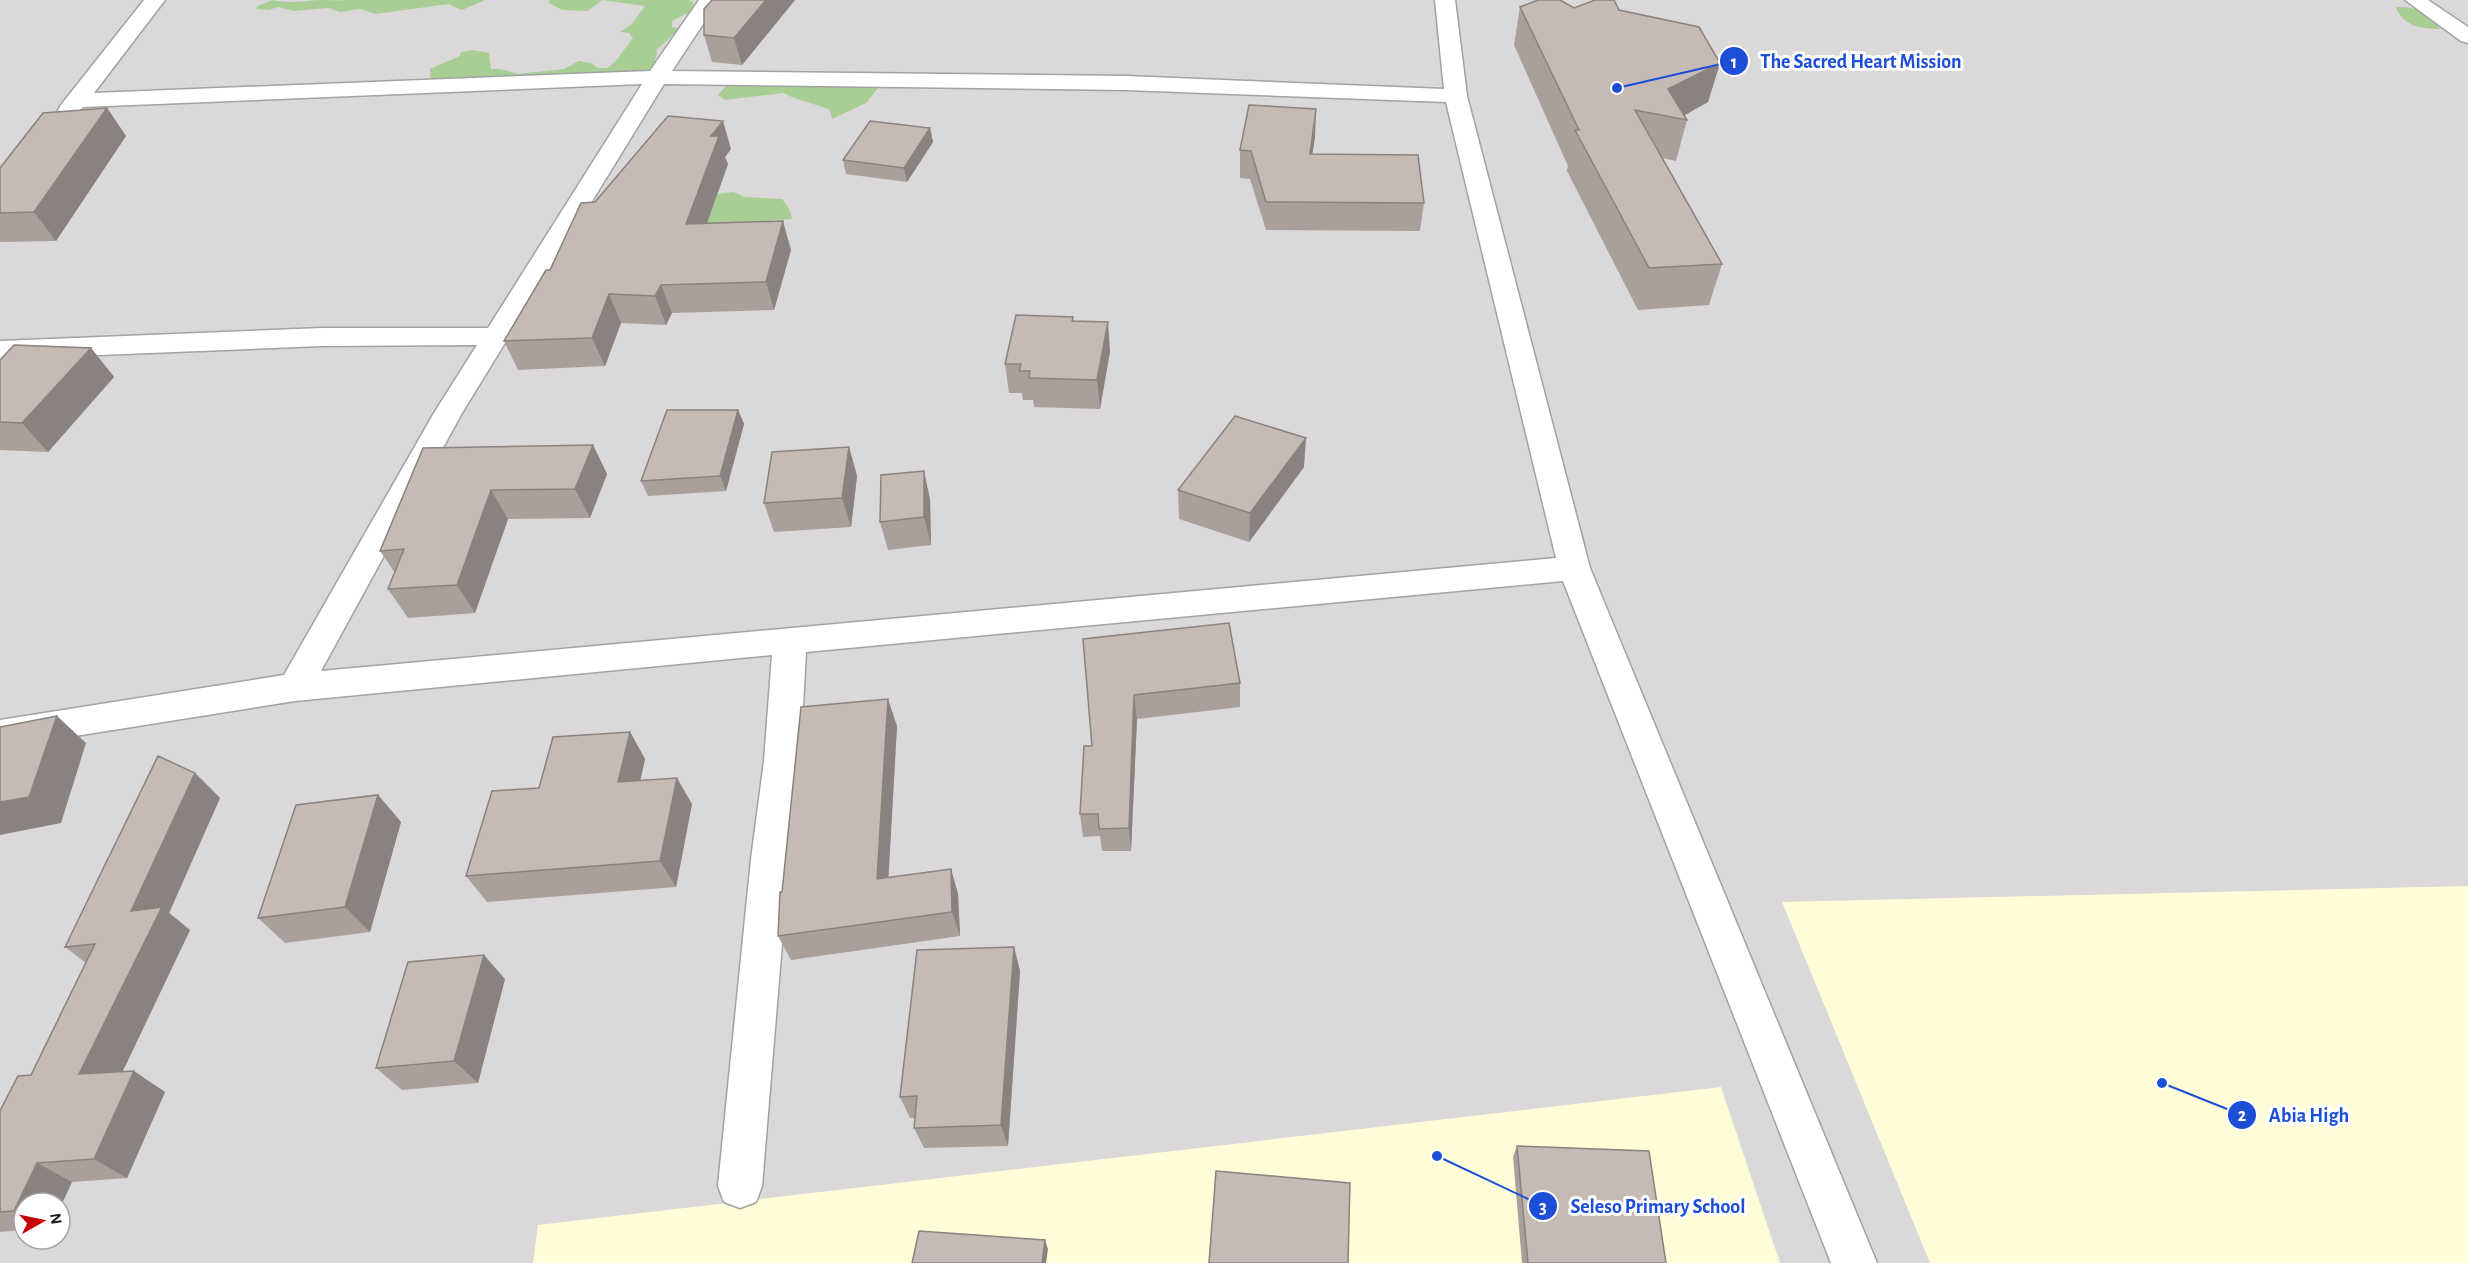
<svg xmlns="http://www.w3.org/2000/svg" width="2468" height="1263" viewBox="0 0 2468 1263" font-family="'Alegreya Sans',sans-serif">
<rect width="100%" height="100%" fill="#ede8e0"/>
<path fill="#dad8d8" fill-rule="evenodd" d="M0,0H2468V1263H0ZM24,1203H60V1239H24Z"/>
<g fill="#fffdd8">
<polygon points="2468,886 2468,1263 1930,1263 1782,902"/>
<polygon points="1721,1087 1780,1263 533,1263 538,1225"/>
</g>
<g fill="#a8ce94">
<path d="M273,0C288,4 304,1 320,0C330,0 338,1 348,0H485L462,10L448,4L376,14L360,9L340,12L328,8L294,11L278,7L269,10L256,9L257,6Z"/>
<path d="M550,0H689L693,2L694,10L672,21V27L677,28L681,32L673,35L657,49C657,75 633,81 611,86L459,92L431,84L430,69L460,56L461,52L473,50L489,53L491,69H500L518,74L564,69L579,61L591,63L598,68H607L615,62L633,38L629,33L620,32L631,25L645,6L602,0L588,11L562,10L549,3Z"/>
<path d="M2396,7C2415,6 2429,13 2440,29C2422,29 2402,26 2396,7Z"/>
<path d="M831,81L879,87L866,103L832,119L830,110C819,105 790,98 784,93L725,100L718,95L727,85L784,82L794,86L818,87Z"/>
<polygon points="734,192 744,197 782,199 789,208 792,219 773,220 755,227 684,225 712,195"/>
</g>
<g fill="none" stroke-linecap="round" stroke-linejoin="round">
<defs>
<g id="street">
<path d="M144,0H165L94,93L650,71L699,0H719L672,71L1126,76L1444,89L1435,0H1455L1467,96L1590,568L1877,1263H1831L1563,581L806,652L800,761L789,859L762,1186L756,1202L740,1208L724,1202L718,1186L751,859L764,761L772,655L295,701L0,748V720L284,675L434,413L477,345L321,346L0,359V341L321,328H488L642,84L83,107C76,115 72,118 61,115L58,110L61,105ZM664,84L1126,90L1446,102L1556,558L321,671L462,413Z"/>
<polygon points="2405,0 2428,0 2468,27 2468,43 2461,41"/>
</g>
</defs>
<use href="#street" stroke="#a2a2a2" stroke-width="3"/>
<use href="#street" fill="#fff" fill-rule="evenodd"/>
</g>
<g fill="#a9a09b">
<polygon points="795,0 742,65 712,62 704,35"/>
<polygon points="1520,7 1619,10 1720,63 1708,102 1684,115 1687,120 1676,161 1663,158 1722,264 1709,305 1638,310 1567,171 1568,166 1514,45"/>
<polygon points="107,108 126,136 56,241 0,242 0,168"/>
<polygon points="930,128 933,142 907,182 846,174 843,160"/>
<polygon points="1315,137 1312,154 1424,203 1420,231 1266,230 1250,179 1240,178 1240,150"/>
<polygon points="731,149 725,157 728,164 707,224 791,250 774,310 672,313 666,325 621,323 605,366 518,370 504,341 550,270"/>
<polygon points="1073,317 1074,322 1110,351 1100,409 1034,407 1033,400 1023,400 1022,393 1009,393 1005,364"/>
<polygon points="91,348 114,377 48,452 0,450 0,360"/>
<polygon points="738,410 744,424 726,491 648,496 641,481"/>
<polygon points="593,445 607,474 590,518 508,519 475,613 408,618 388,589 395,573 380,551 423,448"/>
<polygon points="849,447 857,476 851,527 774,532 764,503"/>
<polygon points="1304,467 1249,542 1179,519 1178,490"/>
<polygon points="930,499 931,545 888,550 880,522"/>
<polygon points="1083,639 1240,683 1240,707 1137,719 1131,851 1102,851 1100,836 1083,837 1080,814 1092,746"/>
<polygon points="897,726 888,877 951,869 958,894 960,936 791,960 778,936 782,892"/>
<polygon points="630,732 645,759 640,781 692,804 676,887 487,902 466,876 539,788"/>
<polygon points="195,773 220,798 169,913 190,930 122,1072 165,1092 127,1178 72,1182 24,1203 24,1230 0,1232 0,1111 31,1075 86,963 65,947"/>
<polygon points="378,795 401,822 370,932 285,943 258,918"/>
<polygon points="1014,947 1020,971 1008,1146 924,1148 914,1128 915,1118 910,1118 900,1097"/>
<polygon points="505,979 478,1083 402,1090 376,1068"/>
<polygon points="1517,1146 1666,1263 1522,1263 1513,1157"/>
</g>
<g fill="#8a827e">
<polygon points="766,0 795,0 742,65 734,38"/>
<polygon points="1720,63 1708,102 1678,119 1668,89"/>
<polygon points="107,108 126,136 56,241 34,212"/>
<polygon points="1316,109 1315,137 1308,182 1310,154"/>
<polygon points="723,121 731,149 725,157 728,164 696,253 686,224 711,136"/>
<polygon points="930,128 933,142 907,182 904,168"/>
<polygon points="783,221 791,250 774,310 766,282"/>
<polygon points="661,285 672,313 666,325 655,296"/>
<polygon points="609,294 621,323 605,366 592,338"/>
<polygon points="1108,322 1110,351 1100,409 1097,380"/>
<polygon points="91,348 114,377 48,452 22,423"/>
<polygon points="738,410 744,424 726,491 720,476"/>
<polygon points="1306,438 1304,467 1249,542 1250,513"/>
<polygon points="593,445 607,474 590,518 575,489"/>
<polygon points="849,447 857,476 851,527 842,498"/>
<polygon points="924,471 930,499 931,545 924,517"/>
<polygon points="491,490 508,519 475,613 457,585"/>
<polygon points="1134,695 1137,719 1131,851 1129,828"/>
<polygon points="888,699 897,726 887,904 877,879"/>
<polygon points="57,716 86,743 61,823 0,835 0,802"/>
<polygon points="630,732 645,759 634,809 618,782"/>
<polygon points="195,773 220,798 169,913 190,930 112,1094 79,1074 131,911"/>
<polygon points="677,778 692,804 676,887 660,861"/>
<polygon points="378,795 401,822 370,932 345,907"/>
<polygon points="951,869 958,894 960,936 952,912"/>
<polygon points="1014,947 1020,971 1008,1146 1001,1125"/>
<polygon points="484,955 505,979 478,1083 454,1061"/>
<polygon points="134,1071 165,1092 127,1178 94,1159"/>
<polygon points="37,1163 72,1182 60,1208 60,1203 24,1203 24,1215 14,1211"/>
<polygon points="1045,1240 1048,1249 1046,1263 1042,1263"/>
</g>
<g fill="#c5bab4" stroke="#8a827e" stroke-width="1.5">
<polygon points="712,0 766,0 734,38 704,35 704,9"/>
<polygon points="1538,0 1560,0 1574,8 1595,0 1614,0 1619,10 1699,27 1720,63 1668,89 1687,120 1635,110 1722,264 1649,268 1575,130 1579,130 1520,7"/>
<polygon points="1249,105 1316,109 1310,154 1418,155 1424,203 1266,202 1251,151 1240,150"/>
<polygon points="107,108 34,212 0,213 0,168 43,113"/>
<polygon points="668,116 723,121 711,136 719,136 686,224 783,221 766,282 661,285 655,296 609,294 592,338 504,341 546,270 550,270 581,203 595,202"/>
<polygon points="870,121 930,128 904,168 843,160"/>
<polygon points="1016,315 1073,317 1072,321 1108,322 1097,380 1029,378 1030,371 1019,371 1021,364 1005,364"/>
<polygon points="14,345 91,348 22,423 0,422 0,360"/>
<polygon points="667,410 738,410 720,476 641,481"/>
<polygon points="1235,416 1306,438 1250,513 1178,490"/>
<polygon points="593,445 575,489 491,490 457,585 388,589 404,549 380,551 423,448"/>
<polygon points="849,447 842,498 764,503 772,452"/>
<polygon points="924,471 924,517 880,522 881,475"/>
<polygon points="1229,623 1240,683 1134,695 1129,828 1099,829 1098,814 1080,814 1084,746 1092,746 1083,639"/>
<polygon points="888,699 877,879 951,869 952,912 778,936 780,892 782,892 801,707"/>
<polygon points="57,716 29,797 0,802 0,727"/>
<polygon points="630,732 618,782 677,778 660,861 466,876 492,791 539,788 553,737"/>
<polygon points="158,756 195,773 131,911 162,907 79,1074 134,1071 94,1159 37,1163 14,1211 0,1212 0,1111 18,1076 31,1075 95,944 65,947"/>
<polygon points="378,795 345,907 258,918 296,805"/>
<polygon points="1014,947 1001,1125 914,1128 917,1096 900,1097 917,950"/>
<polygon points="484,955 454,1061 376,1068 408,962"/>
<polygon points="1517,1146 1649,1151 1666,1263 1528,1263"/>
<polygon points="1216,1171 1350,1183 1348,1263 1209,1263"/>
<polygon points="919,1231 1045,1240 1042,1263 912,1263"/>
</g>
<path fill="none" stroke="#1d4ed8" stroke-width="2" d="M1617 88L1734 61M2162 1083L2242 1115M1437 1156L1543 1206"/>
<g fill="#1d4ed8" stroke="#fff" stroke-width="2">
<circle cx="1617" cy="88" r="6"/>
<circle cx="2162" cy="1083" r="6"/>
<circle cx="1437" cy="1156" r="6"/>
<circle cx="1734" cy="61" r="15"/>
<circle cx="2242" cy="1115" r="15"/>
<circle cx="1543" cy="1206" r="15"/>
</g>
<g font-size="18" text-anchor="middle" font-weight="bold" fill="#fff">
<text x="1734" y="68">1</text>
<text x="2242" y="1121">2</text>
<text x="1543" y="1213">3</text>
</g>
<g font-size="20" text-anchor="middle" font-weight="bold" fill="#1d4ed8" stroke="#fff" stroke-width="6" stroke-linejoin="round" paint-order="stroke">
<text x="1861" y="68">The Sacred Heart Mission</text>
<text x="2309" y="1122">Abia High</text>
<text x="1658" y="1213">Seleso Primary School</text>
</g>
<g transform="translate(42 1221) rotate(81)"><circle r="28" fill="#ffffff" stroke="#a4a4a4" stroke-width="1.5"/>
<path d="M0-4.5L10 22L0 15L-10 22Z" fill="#c7000a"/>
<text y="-9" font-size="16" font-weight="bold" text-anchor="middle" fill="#1b1b1b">N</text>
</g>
</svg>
